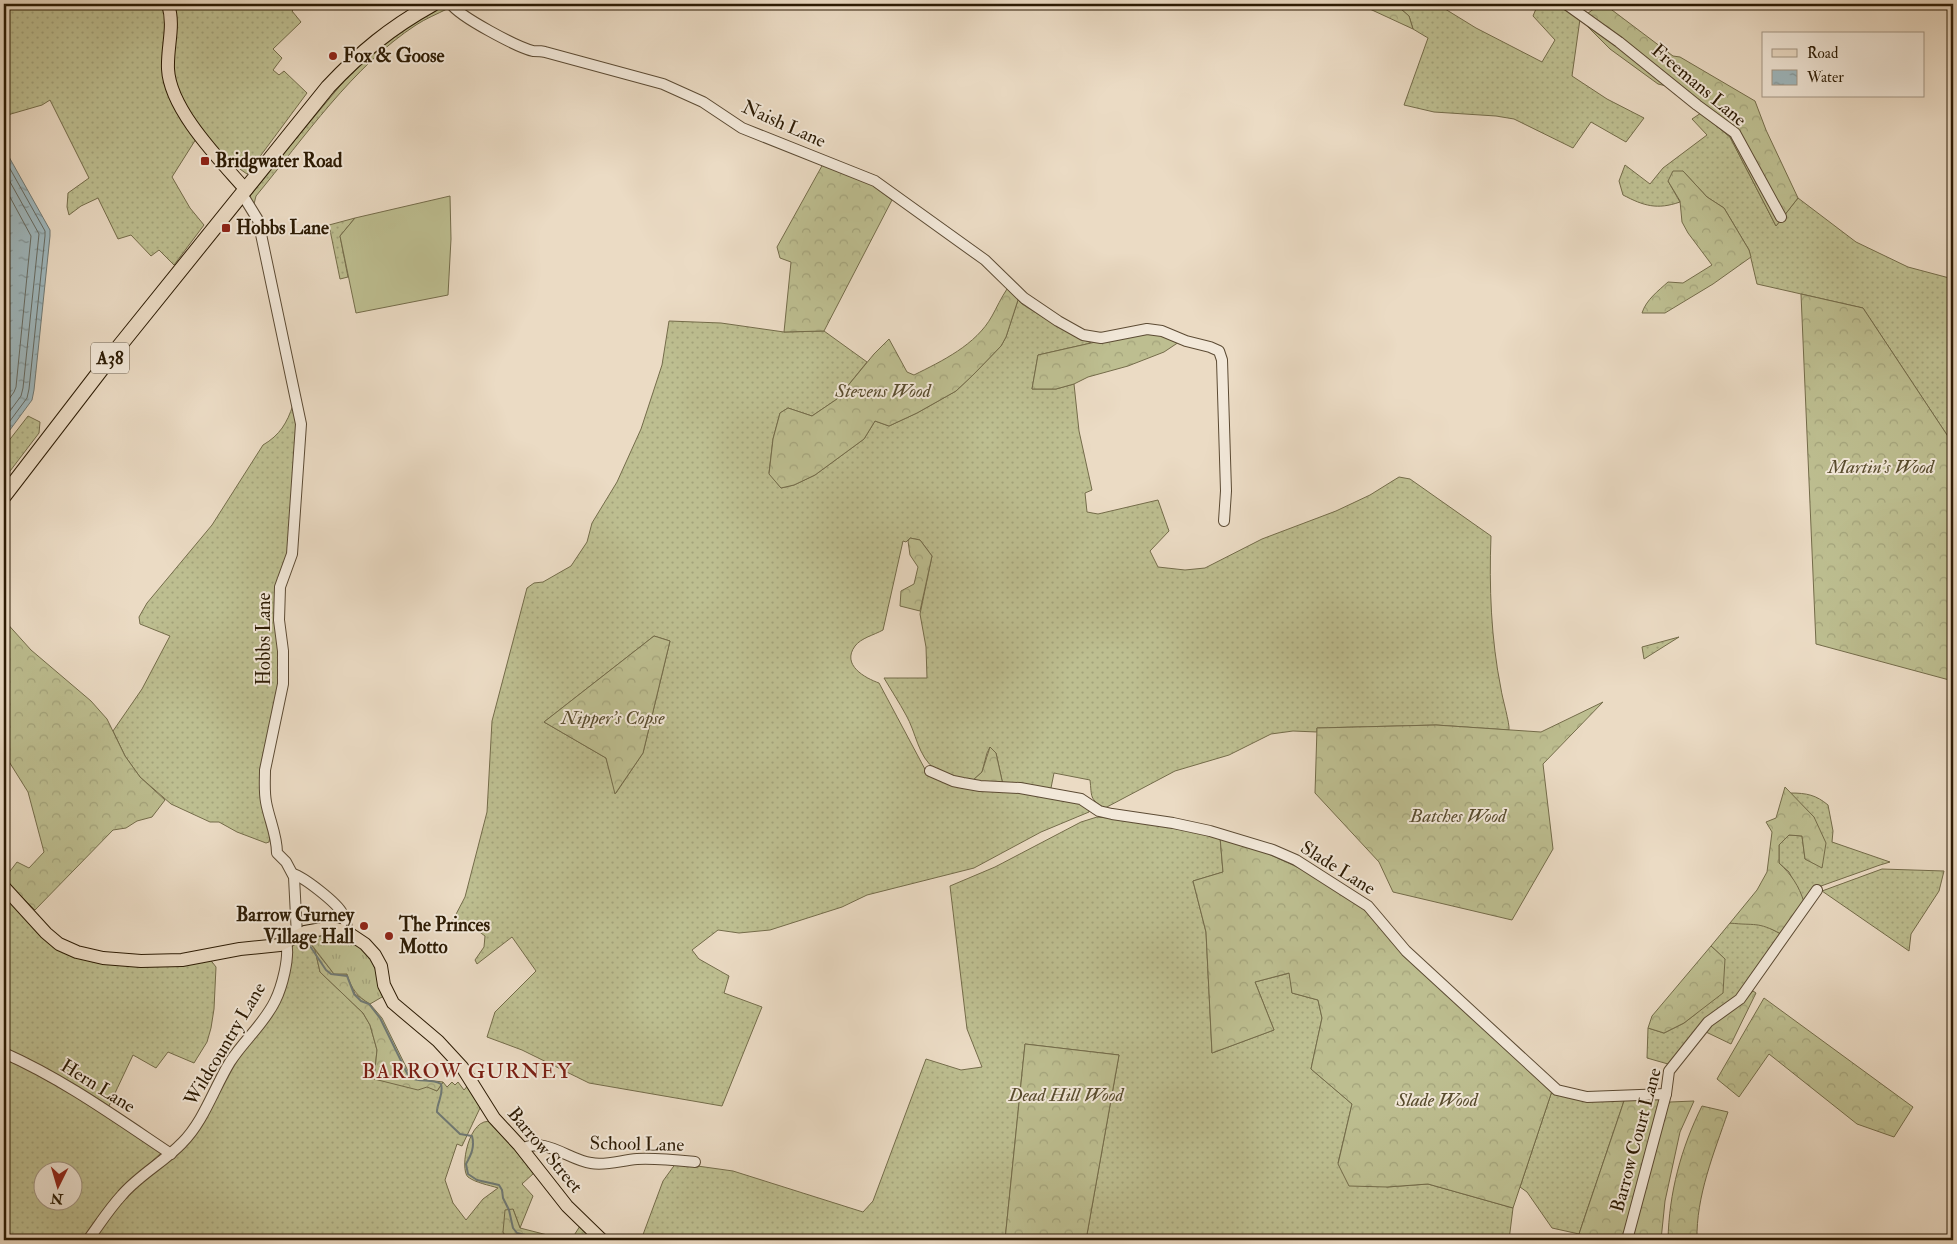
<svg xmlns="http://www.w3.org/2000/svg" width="1957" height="1244" viewBox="0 0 1957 1244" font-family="'IM FELL Double Pica',serif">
<defs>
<pattern id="grass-dots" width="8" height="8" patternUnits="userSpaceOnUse" patternTransform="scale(1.25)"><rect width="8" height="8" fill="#bdbe90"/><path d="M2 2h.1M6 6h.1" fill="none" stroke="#a3a37b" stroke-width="1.8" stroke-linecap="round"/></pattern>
<pattern id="forest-crowns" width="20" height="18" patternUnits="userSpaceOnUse" patternTransform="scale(1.25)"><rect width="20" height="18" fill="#bdbe90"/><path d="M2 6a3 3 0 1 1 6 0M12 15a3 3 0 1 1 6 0" fill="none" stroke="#a3a37b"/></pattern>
<pattern id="park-tufts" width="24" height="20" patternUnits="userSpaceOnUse" patternTransform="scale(1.25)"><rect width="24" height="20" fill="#bdbe90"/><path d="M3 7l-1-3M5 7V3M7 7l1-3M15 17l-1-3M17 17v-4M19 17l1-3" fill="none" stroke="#a3a37b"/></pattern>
<pattern id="water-ripples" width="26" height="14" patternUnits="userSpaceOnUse" patternTransform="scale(1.25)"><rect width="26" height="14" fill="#9eb8bf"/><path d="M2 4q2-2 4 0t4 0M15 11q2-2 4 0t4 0" fill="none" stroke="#819599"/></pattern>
</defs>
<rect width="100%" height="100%" fill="#ebdbc4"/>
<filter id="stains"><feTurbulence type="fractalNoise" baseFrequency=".004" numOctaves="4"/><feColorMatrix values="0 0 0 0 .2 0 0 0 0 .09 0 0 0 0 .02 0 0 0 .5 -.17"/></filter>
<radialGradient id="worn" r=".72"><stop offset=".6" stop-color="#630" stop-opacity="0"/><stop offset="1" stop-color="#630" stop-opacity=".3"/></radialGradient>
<g fill="url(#grass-dots)" stroke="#746c4a" fill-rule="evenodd">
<polygon points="4,4 163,4 167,17 163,74 196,139 172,177 190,208 204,225 174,265 159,250 151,256 131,235 118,239 98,198 81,206 69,215 67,207 68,193 89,178 50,100 42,105 4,116"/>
<path d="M173,4L207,7L209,4H298L292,11L301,22L273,49L282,58L273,70L279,75L284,71L307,93L247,174C215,153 179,108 172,70C169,53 173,21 173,4Z"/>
<polygon points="1395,4 1437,4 1476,28 1542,62 1555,40 1533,16 1538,4 1558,4 1580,19 1572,76 1607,99 1644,118 1626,142 1591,122 1573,148 1514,119 1496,116 1434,112 1404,105 1428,38 1413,29 1409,16"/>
<path d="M442,6L447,9C437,14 425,19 416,25C353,66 304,138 256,196L254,204L250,199V194L349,75L379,46L412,22Z"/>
<path d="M1701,113L1730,137L1776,226L1798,198L1856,242L1908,267L1953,279V444L1863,308L1757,284L1749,250L1724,208L1707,197L1683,171L1668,181L1680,202C1657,210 1644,206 1623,195L1619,181L1625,165L1650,184L1663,168L1707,135L1692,119Z"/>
<polygon points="355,218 340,236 348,277 340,279 329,225"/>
<path d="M1018,300L1022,304L1062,329L1091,343L1038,355L1032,389H1056L1074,384L1079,431L1092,490L1085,493L1087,512L1098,514L1158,500L1169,531L1150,551L1158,567L1185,570L1205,568L1262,539L1336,511L1370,495L1399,477L1410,479L1491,536C1489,587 1491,639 1501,689C1502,697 1510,724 1509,730L1436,725L1317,728V732L1293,731L1271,734L1229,755L1175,771L1105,808C1089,799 1092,797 1090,780L1054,773L1050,793L1024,787L1003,785L996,753L990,747L987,753L982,772L971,782C959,779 945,776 935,769C918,757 916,732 906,715C899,702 891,690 884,678H927L926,647L920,614L932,556L920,540L910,538L906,542L903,541L883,630C874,635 861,638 855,646C841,665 865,678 879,683L927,773L940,779L981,789L1019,791L1081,801L1089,807V812L1041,832L974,868L867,895L842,907L770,930L739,933L718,930L692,950L699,959L729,976L724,993L762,1007L722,1106L589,1083L522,1050L487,1037L495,1012L536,971L512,937L477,964L475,960L484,947L485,936C473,926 461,927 453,920L465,897L487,812L492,721L527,588L534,583L543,582L571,566L587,542L592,523L617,482L641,429L662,365L669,321L721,323L784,332L824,331L867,362L837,399L812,416L788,408L780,413L773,439L769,473L781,488L794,485L815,475L864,439L875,421L889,426L917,413L956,391L974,374L1001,346L1006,337ZM654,636L670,641L643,753L616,793L606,758L544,722Z"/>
<path d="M293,405L298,429L290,546L279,579L280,662L277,692L260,781L270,836L269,842L266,843L237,832L219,822H210L171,804L140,777L125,756L113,731L142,689L170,636L140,624L139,617L147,603L212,525L263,445C280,435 287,423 293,405Z"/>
<polygon points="28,416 40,422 39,433 4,479 4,447"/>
<polygon points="1679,637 1644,659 1642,647"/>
<path d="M1790,793C1807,793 1816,795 1828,805L1833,831L1832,842L1890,862L1880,865L1821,886L1804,902L1789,872L1779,863V845L1789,835L1802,836L1805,859L1822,867L1814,817Z"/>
<polygon points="1097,817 1131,820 1220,837 1223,872 1193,881 1206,932 1212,1053 1274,1030 1255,982 1290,973 1292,993 1318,1000 1322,1018 1311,1069 1352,1104 1338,1163 1387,1187 1428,1184 1513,1208 1509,1240 1086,1240 1119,1055 1025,1044 1005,1240 641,1240 663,1181 676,1163 733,1171 863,1212 873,1201 926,1059 961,1070 982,1067 967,1029 950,886 995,867 1081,822"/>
<polygon points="1882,869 1944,871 1939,891 1911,934 1909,951 1822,891"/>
<polygon points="4,894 63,951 209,958 216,967 214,1009 211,1028 207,1042 194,1063 168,1052 156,1068 133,1055 107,1110 4,1049"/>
<polygon points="1748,922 1764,925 1781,934 1738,996 1707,1018 1668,1064 1647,1058 1648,1028 1664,1033 1684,1023 1697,1013 1725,959 1711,946 1730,923"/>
<path d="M305,936L315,950L320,972L363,1013L370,1025L377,1050L374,1079L427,1086L437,1091L443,1082L447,1087L452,1082L455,1085L458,1082L464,1090L470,1083L481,1104L480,1108L462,1146L457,1144L445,1180L453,1203L466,1220L483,1199L498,1188C489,1185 476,1183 468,1177C459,1169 469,1115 492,1122L534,1173L522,1184L533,1196L520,1228L513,1209L503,1232L508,1240H91L133,1188L168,1159L266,1019L293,942Z"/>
<path d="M4,1056L41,1074L47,1081L58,1085L145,1139L161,1153L127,1184L82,1240H4ZM42,1172H72V1202H42Z"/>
<polygon points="1552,1091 1625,1098 1579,1234 1552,1228 1527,1192 1520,1187"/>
<polygon points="580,1226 596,1240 571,1240"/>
</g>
<g fill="url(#forest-crowns)" stroke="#746c4a">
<polygon points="1359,4 1395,4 1409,16 1413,29"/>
<polygon points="1608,7 1673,56 1680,57 1755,101 1766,130 1798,198 1776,226 1730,137 1703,115 1687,91 1658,84 1610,49 1580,19 1595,8"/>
<polygon points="823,164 872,185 892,200 824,331 784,332 791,262 780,258 777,247"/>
<path d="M1673,171H1683L1707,197L1724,208L1749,250L1751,257L1713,284L1665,313H1642C1646,300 1658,291 1668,282L1683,283L1712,265L1688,233L1682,222L1680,201L1668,181Z"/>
<path d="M1007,289L1018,300L1006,337L1001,346L974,374L956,391L917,413L889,426L875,421L864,439L815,475L794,485L781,488L769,474L773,439L780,413L788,408L812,416L837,399L874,354L889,339L907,372L914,375C942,361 976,345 992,316C997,307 1001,298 1007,289Z"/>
<polygon points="1801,294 1863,308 1953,444 1953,681 1816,644"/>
<polygon points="1131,334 1159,334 1179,342 1164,352 1128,366 1088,377 1074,384 1056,389 1032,389 1038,355"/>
<polygon points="910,538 920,540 932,556 920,611 900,606 901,591 914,584 918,567 910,555 908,541"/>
<polygon points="4,620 31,650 91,701 107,719 125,756 140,777 165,800 152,817 137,821 126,828 113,830 35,910 4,879 17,862 29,868 44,852 28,792 8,760 4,758"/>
<polygon points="654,636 670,641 643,753 615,794 606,758 544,722"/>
<polygon points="1603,702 1543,764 1553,849 1512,920 1393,892 1379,862 1315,793 1317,728 1436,725 1541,732"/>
<polygon points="990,747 996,753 1003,785 971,782 982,772"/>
<path d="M1785,787L1814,817L1826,843L1822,868L1805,859L1802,836L1789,835L1779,845V863C1791,874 1799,886 1804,902L1781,934C1757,921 1755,926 1730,923L1757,890L1767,872L1772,832L1766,822L1776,818Z"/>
<polygon points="1220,837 1262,851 1308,872 1359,905 1552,1091 1513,1208 1428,1184 1387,1187 1349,1186 1338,1164 1352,1104 1311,1069 1322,1018 1318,1000 1292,993 1289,973 1255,982 1274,1030 1212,1053 1206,932 1193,881 1223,872"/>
<polygon points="1711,946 1725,959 1723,993 1684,1023 1664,1033 1648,1028 1652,1016"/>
<polygon points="315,950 334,974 347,974 355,994 370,1004 382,1018 410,1075 418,1079 443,1082 437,1091 427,1087 418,1090 374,1079 377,1050 370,1025 363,1013 320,972"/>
<polygon points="1753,991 1756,993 1731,1044 1706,1032 1710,1025 1742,1003"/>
<polygon points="1764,998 1913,1107 1894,1137 1857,1124 1769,1054 1739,1097 1717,1079"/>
<polygon points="1025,1044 1119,1055 1086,1240 1005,1240"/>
<polygon points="1660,1097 1622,1240 1613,1240 1579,1234 1625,1098"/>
<polygon points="1694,1101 1680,1132 1665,1201 1661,1240 1631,1240 1665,1110 1670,1102"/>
<path d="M1702,1106L1728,1112C1714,1153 1696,1196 1697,1240H1668C1669,1193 1681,1148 1702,1106Z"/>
<polygon points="513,1209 520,1228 567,1240 508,1240 503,1232 505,1210"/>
</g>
<path fill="url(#park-tufts)" stroke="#746c4a" d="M337,932L368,952L387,997H382L370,1004C357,996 352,990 347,974H334L305,936Z"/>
<polygon fill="#bdbe90" stroke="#746c4a" points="450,196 451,239 448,295 356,313 340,236 355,218"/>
<polygon fill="url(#water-ripples)" stroke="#707974" points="4,148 50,230 50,236 34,390 32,400 4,438"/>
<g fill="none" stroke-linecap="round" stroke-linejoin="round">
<g stroke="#656a62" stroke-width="1">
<polyline points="4,158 45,231 45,236 29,389 27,398 4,429"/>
<polyline points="4,171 39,234 23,388 21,396 4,419"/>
<polyline points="4,186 31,236 16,387 14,392 4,406"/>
</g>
<path stroke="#707974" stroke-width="2" d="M308,943L326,970L331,974L347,976L354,994L361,1001L369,1004L380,1018L409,1077C420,1083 431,1078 441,1084C444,1095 437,1102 437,1112L460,1134L472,1136C475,1147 471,1155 466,1164L468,1174L477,1180L499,1185L502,1190L503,1198L509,1210L513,1228L517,1233L546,1240"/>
<defs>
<g id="minor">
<path d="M451,4C460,17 517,47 533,51C537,51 542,51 545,52L663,84L703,102L742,128L875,181L985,260L1024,298L1058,321L1083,335L1101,338L1147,329L1162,331L1186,341L1210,347L1219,351L1222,360L1226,491L1224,521"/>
<polyline points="1566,4 1619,42 1697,105 1735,133 1781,217"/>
<path d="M242,194L258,220L301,424L292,554L280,587L279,620L283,651V684L265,770C265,780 264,791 266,802C269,819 277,835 277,853L286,862L294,877L297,936"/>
<polyline points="930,771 953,781 963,783 980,786 1020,788 1081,799 1099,811 1112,814 1173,823 1210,831 1273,850 1296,860 1368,906 1406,951 1557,1090 1587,1097 1666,1094"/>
<path d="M293,874C304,877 337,903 342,913C346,919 347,926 347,932"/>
<path d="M4,1053C63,1079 117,1118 171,1154"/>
<path d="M522,1149C544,1136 569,1160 591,1163C606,1166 622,1160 637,1159C656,1158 675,1160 695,1162"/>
<path d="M88,1240C99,1225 109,1209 122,1195C139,1175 164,1162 182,1143C204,1121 214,1088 230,1062C244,1040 264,1024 275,1001C282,987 290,957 286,942"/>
<polyline points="1627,1240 1666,1094 1669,1071 1708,1022 1740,999 1817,890"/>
</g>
<g id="major">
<path d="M168,4C175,26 167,46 168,69C170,110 220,160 246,190"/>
<polyline points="4,887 46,933 59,944 77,952 103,958 141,961 182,960 240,949 280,945 305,932 322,929 336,929 347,932 365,944 375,955 381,966 384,985 393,1003 438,1041 462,1067 494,1118 519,1145 567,1206 602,1240"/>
</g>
<path id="highway" d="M4,496L117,349L328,87C361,52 390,28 433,4"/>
</defs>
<use href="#minor" stroke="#5c4b34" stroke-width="12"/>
<use href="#major" stroke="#2c1b04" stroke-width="14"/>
<use href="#highway" stroke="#2c1b04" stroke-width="16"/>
<use href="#minor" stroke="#f2e8d9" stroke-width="10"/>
<use href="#major" stroke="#ebdbc4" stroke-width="12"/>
<use href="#highway" stroke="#ebdbc4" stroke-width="14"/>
</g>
<g fill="#8f2418" stroke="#f2e8d9" stroke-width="2">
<circle cx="333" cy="56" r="5"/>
<rect x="200" y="156" width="10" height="10" rx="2.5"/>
<rect x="221" y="223" width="10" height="10" rx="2.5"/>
<circle cx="364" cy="926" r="5"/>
<circle cx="389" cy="936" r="5"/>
</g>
<g text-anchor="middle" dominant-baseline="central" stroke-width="4" stroke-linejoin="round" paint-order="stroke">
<rect fill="#f2e8d9" stroke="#675844" stroke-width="1" x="91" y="342.5" width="38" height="31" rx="4"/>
<g font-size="18" font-weight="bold" fill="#2c1b04">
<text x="110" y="358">A38</text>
</g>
<g font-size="19" font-weight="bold" fill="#2c1b04" stroke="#f2e8d9" text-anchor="start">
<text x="343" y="56">Fox &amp; Goose</text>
<text x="215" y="161">Bridgwater Road</text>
<text x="236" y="228">Hobbs Lane</text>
<text x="354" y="915" text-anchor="end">Barrow Gurney<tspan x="354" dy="22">Village Hall</tspan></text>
<text x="399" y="925">The Princes<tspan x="399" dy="22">Motto</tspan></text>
</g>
<g font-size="19" fill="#2c1b04" stroke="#f2e8d9">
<text transform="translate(1699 85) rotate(40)">Freemans Lane</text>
<text transform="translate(784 124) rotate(24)">Naish Lane</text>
<text transform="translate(264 639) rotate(-90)">Hobbs Lane</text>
<text transform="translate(1338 868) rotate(32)">Slade Lane</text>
<text transform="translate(225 1044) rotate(-59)">Wildcountry Lane</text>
<text transform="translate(98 1086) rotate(32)">Hern Lane</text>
<text transform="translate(1636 1140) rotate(-75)">Barrow Court Lane</text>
<text transform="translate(637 1144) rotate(1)">School Lane</text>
<text transform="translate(545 1150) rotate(50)">Barrow Street</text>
</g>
<g font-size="19" font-style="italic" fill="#584c2e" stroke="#f2e8d9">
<text x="883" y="391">Stevens Wood</text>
<text x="1881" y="467">Martin's Wood</text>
<text x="613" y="718">Nipper's Copse</text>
<text x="1458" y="816">Batches Wood</text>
<text x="1066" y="1095">Dead Hill Wood</text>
<text x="1437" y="1100">Slade Wood</text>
</g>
<g font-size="21" letter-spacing="1" fill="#7a1f14" stroke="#f2e8d9">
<text x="467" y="1071">BARROW GURNEY</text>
</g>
</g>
<rect width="1957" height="1244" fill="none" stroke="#ebdbc4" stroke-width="20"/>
<rect x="5" y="5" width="1947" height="1234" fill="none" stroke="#2c1b04" stroke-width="2.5"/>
<rect x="10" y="10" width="1937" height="1224" fill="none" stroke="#2c1b04"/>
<rect x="1762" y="32" width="162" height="65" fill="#f2e8d9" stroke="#a39684"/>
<rect x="1772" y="49" width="25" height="8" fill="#ebdbc4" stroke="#a39684"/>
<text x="1807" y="58" font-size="15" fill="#2c1b04">Road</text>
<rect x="1772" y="70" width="25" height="15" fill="url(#water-ripples)" stroke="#a39684"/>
<text x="1807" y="82" font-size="15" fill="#2c1b04">Water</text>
<g transform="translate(58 1186) rotate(185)"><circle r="24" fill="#f2e8d9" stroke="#a39684"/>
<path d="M0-4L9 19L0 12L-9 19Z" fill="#8f2418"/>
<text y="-8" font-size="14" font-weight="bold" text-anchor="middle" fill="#2c1b04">N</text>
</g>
<rect width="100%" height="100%" filter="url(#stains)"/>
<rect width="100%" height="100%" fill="url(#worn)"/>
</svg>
